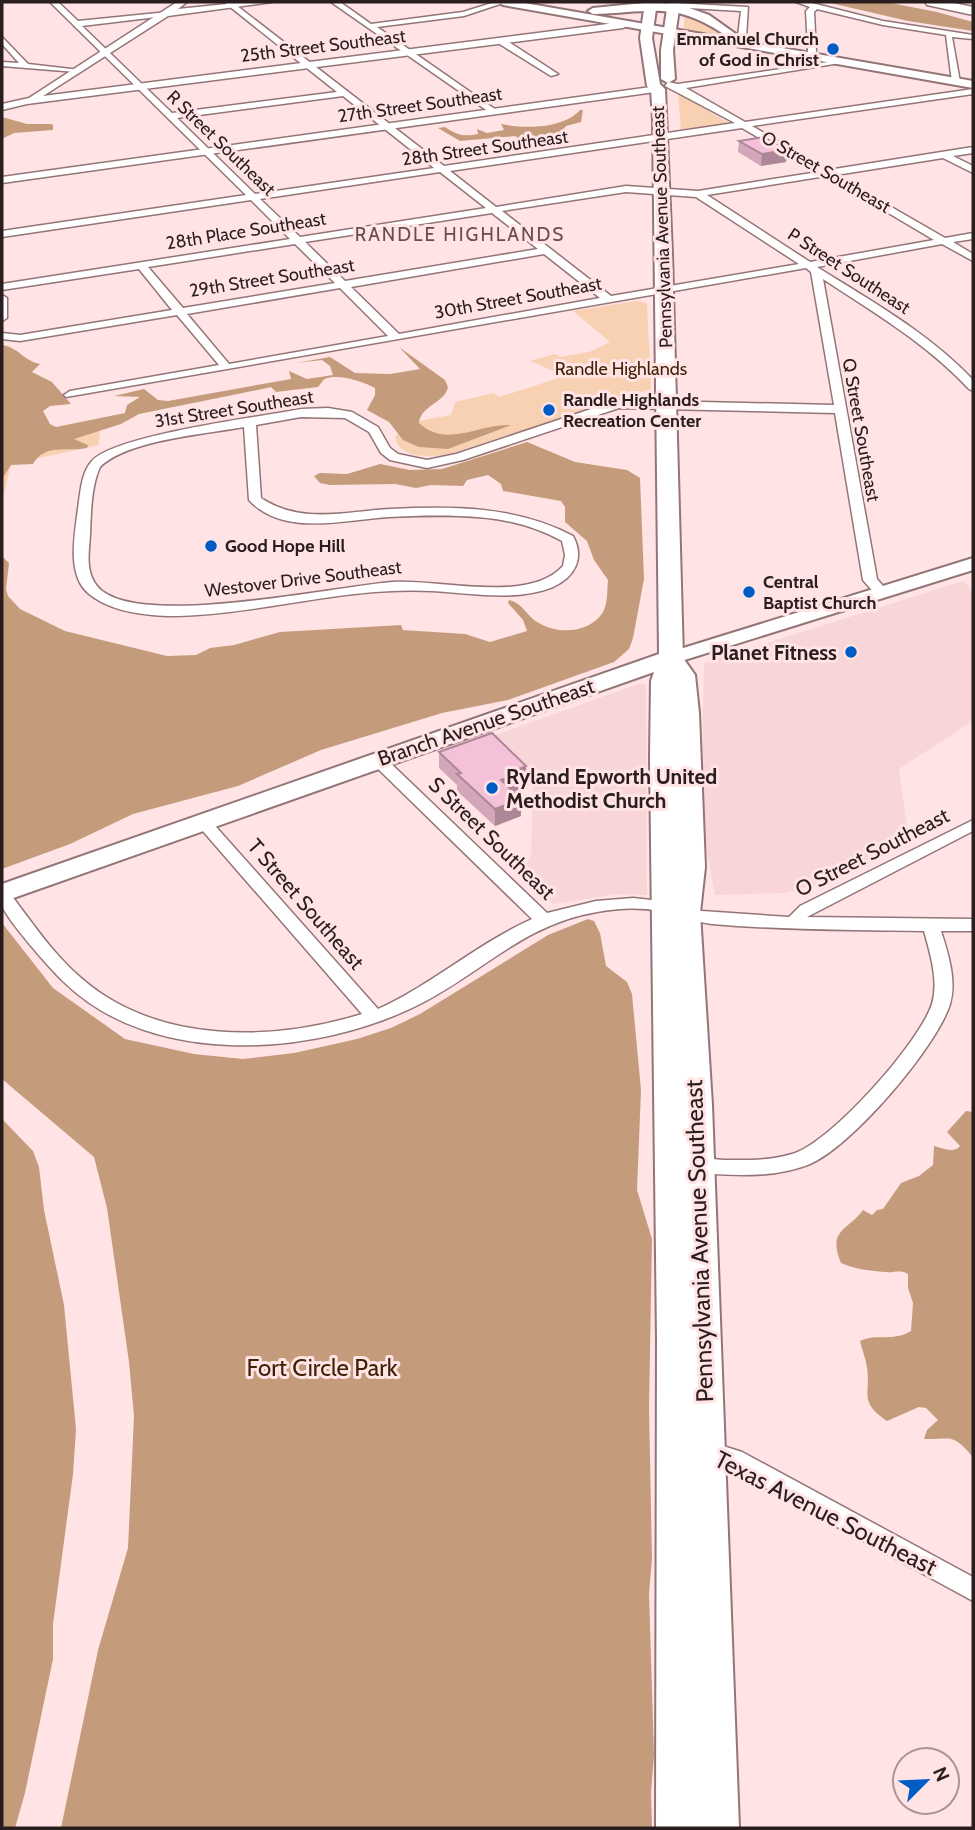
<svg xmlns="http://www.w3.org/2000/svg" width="975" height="1830" viewBox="0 0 975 1830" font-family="Cabin,sans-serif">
<rect width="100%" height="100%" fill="#ffe3e5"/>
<g fill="#f8d5d7">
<polygon points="963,581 973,591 973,721 899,769 909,842 812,886 786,893 715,895 701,820 704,663"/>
<polygon points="641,683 646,685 647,895 617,894 553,904 521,875 531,856 533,781 484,739"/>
</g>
<g fill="#f8d1b2">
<polygon points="686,11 689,11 734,41 683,31"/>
<polygon points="678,93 729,123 681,130"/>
<path d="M636,301L647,303L651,389L450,454C431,457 400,460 395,437C409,420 430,419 451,415L455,402L494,393L499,397L565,376L530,361L555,354L560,357L589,352L610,342L573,311Z"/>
<polygon points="100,423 99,445 11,464 2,502 2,434"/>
</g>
<g fill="#c59c7b">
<polygon points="826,2 886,2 937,12 973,22 973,31 908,21"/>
<path d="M580,110H583L581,122L566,126L556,137L535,138L534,143L539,148H533L515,136L460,141L438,128L445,127C457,135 463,137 478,134L477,129L487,133L504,130L501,124C525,129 563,129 580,110Z"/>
<polygon points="2,117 27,124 51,124 53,125 53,130 14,133 2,139"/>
<path d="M2,345C18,347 24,361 40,364L32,372L52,382L71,404L50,406L43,411L50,424L56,427L125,413L127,405L140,397L114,396L144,389L158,400L168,401L291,379L289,371L307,379L333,375L330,366L322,360L296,363L330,357L355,373L390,374L420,369L399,347L445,380L448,387C445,403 421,405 419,423C446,449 480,423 511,425L448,449L419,447L403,440L389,422L367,410L375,395V388C364,382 338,373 325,379C323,380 319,386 318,387L276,392L271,387L267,388L139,414L121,424L74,439L88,445L87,448C67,452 45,443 33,464L11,465L2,479Z"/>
<path d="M527,442L575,462L627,470L640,478L644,579L633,638L629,649L614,662L508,700L442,713L321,750L238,786L133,814L70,844L2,869V556L9,563L6,589L8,596L20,609L65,631L167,656L196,655L210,648L234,645L280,632L401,625L403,630L465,634L490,642L527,631L523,620L508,603L509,600C523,603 527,617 539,623C559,635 590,633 603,612C608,603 607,590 608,580L594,560L587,541L565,522V507L561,501L503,491L501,484L488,475L467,480L463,486L431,485L416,488L395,484L330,485L320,483L314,476L320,473L347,474L380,464L410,470L442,469Z"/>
<polygon points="588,919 594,921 600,933 606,966 627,982 632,994 641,1090 637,1190 652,1239 649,1408 652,1559 649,1593 654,1755 651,1793 652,1828 61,1828 98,1650 128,1548 134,1416 129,1362 107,1208 94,1157 2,1079 2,923 53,988 125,1039 194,1054 243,1059 294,1053 357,1039 391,1028 420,1014 548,935"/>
<path d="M966,1111L973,1112V1457C951,1432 952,1440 924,1439L927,1430L938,1420L926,1408L919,1407L887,1421C858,1401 871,1394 867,1368C866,1359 862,1350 860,1341C876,1333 894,1342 911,1331L913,1303L908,1288V1274C900,1269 894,1273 886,1272C872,1271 853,1269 841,1263C827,1229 848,1231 863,1210L872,1215L877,1210L883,1209L901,1183L919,1176L933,1165L934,1146C943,1148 953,1154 960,1146L947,1132Z"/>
<polygon points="2,1119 33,1151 39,1167 44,1210 64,1305 76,1429 73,1474 53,1624 53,1659 25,1793 15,1828 2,1828"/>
</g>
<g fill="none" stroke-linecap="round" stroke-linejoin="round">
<defs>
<g id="minor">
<path d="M50,2H58L78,21L168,12L165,16L82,26L172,113L337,92L224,2H232L444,166L735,123L665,86L668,82L678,84L842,60L846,62L686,88L745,122L973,89V94L752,126L828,170L973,147V153L953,156L973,166V173L943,158L836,175L945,238L973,233V239L953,242L973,254V261L942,244L817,267C871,301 929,333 973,380V391L969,389C926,343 876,314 823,279L877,579L888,592L886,595H876L863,580L835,413L619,408L463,460L427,468L390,460L381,453L369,432L345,418L301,417L256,425L261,498C302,525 346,511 391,509C453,506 517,506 573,536C585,558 575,577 553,587C515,602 471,593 432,591C343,586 256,616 168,616C141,615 109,611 88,593C65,573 76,528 79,501C81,488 82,472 92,461C115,435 260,417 301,409L328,408L352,412L378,427L390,448L398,454L427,460L456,454L618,400L834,405L811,272L806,268L66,397L64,395L70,391L219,365L177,315L20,341L2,339V333L20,335L172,310L139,269L2,290V284L290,239L251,200L2,237V231L246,195ZM343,96L434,168L255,194L177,118ZM742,128L818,172L698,191L626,186L496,207L450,171ZM440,172L486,208L300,237L260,199ZM826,176L934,240L810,262L707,195ZM626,192L696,197L799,264L611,296L502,211ZM492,213L538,249L345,281L305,242ZM295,244L335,283L183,308L148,267ZM544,254L600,298L399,334L351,287ZM340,288L388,336L229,364L187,314ZM244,427L249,500C283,537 344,520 388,517C411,516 435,515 458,516C496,517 529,523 562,541L565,555L563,566C529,604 440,579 393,582C335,586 133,631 97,586C85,571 89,552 90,535C91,513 91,487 100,467C127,440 206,434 244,427Z"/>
<polygon points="331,2 340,2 371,24 463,12 495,2 506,2 464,16 377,27 499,112 492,114"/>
<polygon points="796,2 808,2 883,21 973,35 973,39 952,37 960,82 956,84 952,82 946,35 883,25 817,9 814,12 816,52 810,58 804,58 808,51 806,11 810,7"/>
<polygon points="674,3 748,7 746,37 742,42 735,40 738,36 741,11 671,7"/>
<polygon points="2,37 28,64 80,70 76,72 2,66 2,62 19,63 2,44"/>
<polygon points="498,39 504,39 558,74 551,76 498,43"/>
<polygon points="2,295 7,298 7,318 2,321"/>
<path d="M378,755L384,757L547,913L596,901L633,898L661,901L702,911L789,917L800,906L973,820V831L807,917L973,919V931H941C948,953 957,981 950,1004C937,1047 851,1147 810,1164C773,1179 732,1175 693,1173L686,1171L683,1166L686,1161C698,1157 711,1159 723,1160C746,1160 770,1161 792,1154C830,1144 920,1042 932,1004C939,981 930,953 924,931C853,930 782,930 712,924C694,922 678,915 660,911C640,907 618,908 597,912C524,924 483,972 420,1004C318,1056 154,1069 65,983C53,972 5,918 2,905C1,901 2,894 2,890L8,891C31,921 52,953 81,978C156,1044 272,1042 362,1014L195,822L203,817L209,819L378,1009C433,984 478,943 532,919L372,763L370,760L372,757Z"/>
<polygon points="704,1440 742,1452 973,1577 973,1601 727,1467 696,1457 692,1450 696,1443"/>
</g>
<g id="tertiary">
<polygon points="177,2 187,2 178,9 246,2 272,2 168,16 43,96 623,22 628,25 623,28 27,104 2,110 2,104 29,98"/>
<polygon points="658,86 663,89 662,91 2,183 2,177"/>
</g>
<g id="secondary">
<path d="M498,2H519L731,39C676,0 655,12 593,14L588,11L593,8L654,2L681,5L709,15L747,42L973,81V88L503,5Z"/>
<polygon points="973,558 973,570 678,662 664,662 661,658 664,654"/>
</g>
<g id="trunk">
<polygon points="645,2 657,2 652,38 660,84 665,89 672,254 683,658 695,675 699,713 705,867 700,913 712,1105 739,1828 656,1828 657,1338 650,759 651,681 654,672 2,902 2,884 659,654 653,119 651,90 647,86 640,38"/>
<polygon points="668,2 680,2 673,50 675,79 668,83 661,79 661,50"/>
</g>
<polygon id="motorway" points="925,2 949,2 973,7 973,15 927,5"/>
</defs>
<use href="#minor" stroke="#947577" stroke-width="3"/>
<use href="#tertiary" stroke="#947577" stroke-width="3"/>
<use href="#secondary" stroke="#947577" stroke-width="4"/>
<use href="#trunk" stroke="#947577" stroke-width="4"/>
<use href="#motorway" stroke="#947577" stroke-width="3"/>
<use href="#minor" fill="#fff" fill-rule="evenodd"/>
<use href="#tertiary" fill="#fff" fill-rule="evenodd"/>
<use href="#secondary" fill="#fff" fill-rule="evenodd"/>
<use href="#trunk" fill="#fff" fill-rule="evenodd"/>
<use href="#motorway" fill="#fff" fill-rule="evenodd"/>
</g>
<g fill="#d3a6ba">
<polygon points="739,141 787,150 786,162 761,166 738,152"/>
<polygon points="439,752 526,766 526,782 521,784 521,789 513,792 521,816 495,826 457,791 457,785 439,768"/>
</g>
<g fill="#ac8797">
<polygon points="787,150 786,162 761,166 762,154"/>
<polygon points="526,766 526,782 521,784 521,789 500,797 501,780 517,770"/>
<polygon points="521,799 521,816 495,826 495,809"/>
</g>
<g fill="#f5c1d8" stroke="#ac8797" stroke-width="2">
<polygon points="764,137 787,150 762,154 739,141"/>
<polygon points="492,733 526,766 517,770 521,773 501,780 521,799 495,809 457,774 461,773 439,752"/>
</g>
<g fill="#005cc5" stroke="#ffe3e5" stroke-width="2.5">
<circle cx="833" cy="49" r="7"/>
<circle cx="549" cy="410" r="7"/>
<circle cx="211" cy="546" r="7"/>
<circle cx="749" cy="592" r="7"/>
<circle cx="851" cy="652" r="7"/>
<circle cx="492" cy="788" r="7"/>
</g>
<g text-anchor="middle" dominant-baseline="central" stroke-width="6" stroke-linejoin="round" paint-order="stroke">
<g font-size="18" font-weight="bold" fill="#2a1d1e" stroke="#ffe3e5" text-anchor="start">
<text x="819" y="39" text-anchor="end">Emmanuel Church<tspan x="819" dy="21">of God in Christ</tspan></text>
<text x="563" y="400">Randle Highlands<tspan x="563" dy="21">Recreation Center</tspan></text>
<text x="225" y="546">Good Hope Hill</text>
<text x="763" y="582">Central<tspan x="763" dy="21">Baptist Church</tspan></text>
</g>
<g font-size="18" fill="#2a1d1e" stroke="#ffe3e5">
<text transform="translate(323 46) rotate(-7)">25th Street Southeast</text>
<text transform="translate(420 105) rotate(-8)">27th Street Southeast</text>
<text transform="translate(221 143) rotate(44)">R Street Southeast</text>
<text transform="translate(485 148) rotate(-8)">28th Street Southeast</text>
<text transform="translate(826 172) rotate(30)">O Street Southeast</text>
<text transform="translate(662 227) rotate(-92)">Pennsylvania Avenue Southeast</text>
<text transform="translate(246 231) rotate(-9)">28th Place Southeast</text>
<text transform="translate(849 271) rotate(33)">P Street Southeast</text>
<text transform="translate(272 278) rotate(-9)">29th Street Southeast</text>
<text transform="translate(518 298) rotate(-10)">30th Street Southeast</text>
<text transform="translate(234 409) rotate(-9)">31st Street Southeast</text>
<text transform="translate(861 430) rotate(80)">Q Street Southeast</text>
<text transform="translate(303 579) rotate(-7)">Westover Drive Southeast</text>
</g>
<g font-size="18" fill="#3e2206" stroke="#ffe3e5">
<text x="621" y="369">Randle Highlands</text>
</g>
<g font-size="19" letter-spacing="2" fill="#684c4e" stroke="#ffe3e5">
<text x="460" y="234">RANDLE HIGHLANDS</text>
</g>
<g font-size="21" font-weight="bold" fill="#2a1d1e" stroke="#ffe3e5" text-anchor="end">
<text x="837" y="652">Planet Fitness</text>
<text x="506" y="776" text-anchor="start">Ryland Epworth United<tspan x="506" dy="24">Methodist Church</tspan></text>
</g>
<g font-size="21" fill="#2a1d1e" stroke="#ffe3e5">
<text transform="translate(486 722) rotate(-19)">Branch Avenue Southeast</text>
<text transform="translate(492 838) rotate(44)">S Street Southeast</text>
<text transform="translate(872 852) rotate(-27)">O Street Southeast</text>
<text transform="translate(306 904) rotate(49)">T Street Southeast</text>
</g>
<g font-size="24" fill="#2a1d1e" stroke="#ffe3e5">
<text transform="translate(699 1241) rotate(-92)">Pennsylvania Avenue Southeast</text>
<text transform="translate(826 1513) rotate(27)">Texas Avenue Southeast</text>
</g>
<g font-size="24" fill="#3e2206" stroke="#ffe3e5">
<text x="322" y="1367">Fort Circle Park</text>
</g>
</g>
<rect width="975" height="1830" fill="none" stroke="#2a1d1e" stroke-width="7"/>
<g transform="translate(926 1781) rotate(66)"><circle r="33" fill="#ffe3e5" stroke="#aa9495" stroke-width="2"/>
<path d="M0-5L12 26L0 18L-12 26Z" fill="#005cc5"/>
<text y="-10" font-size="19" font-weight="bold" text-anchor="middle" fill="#2a1d1e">N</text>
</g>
</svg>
